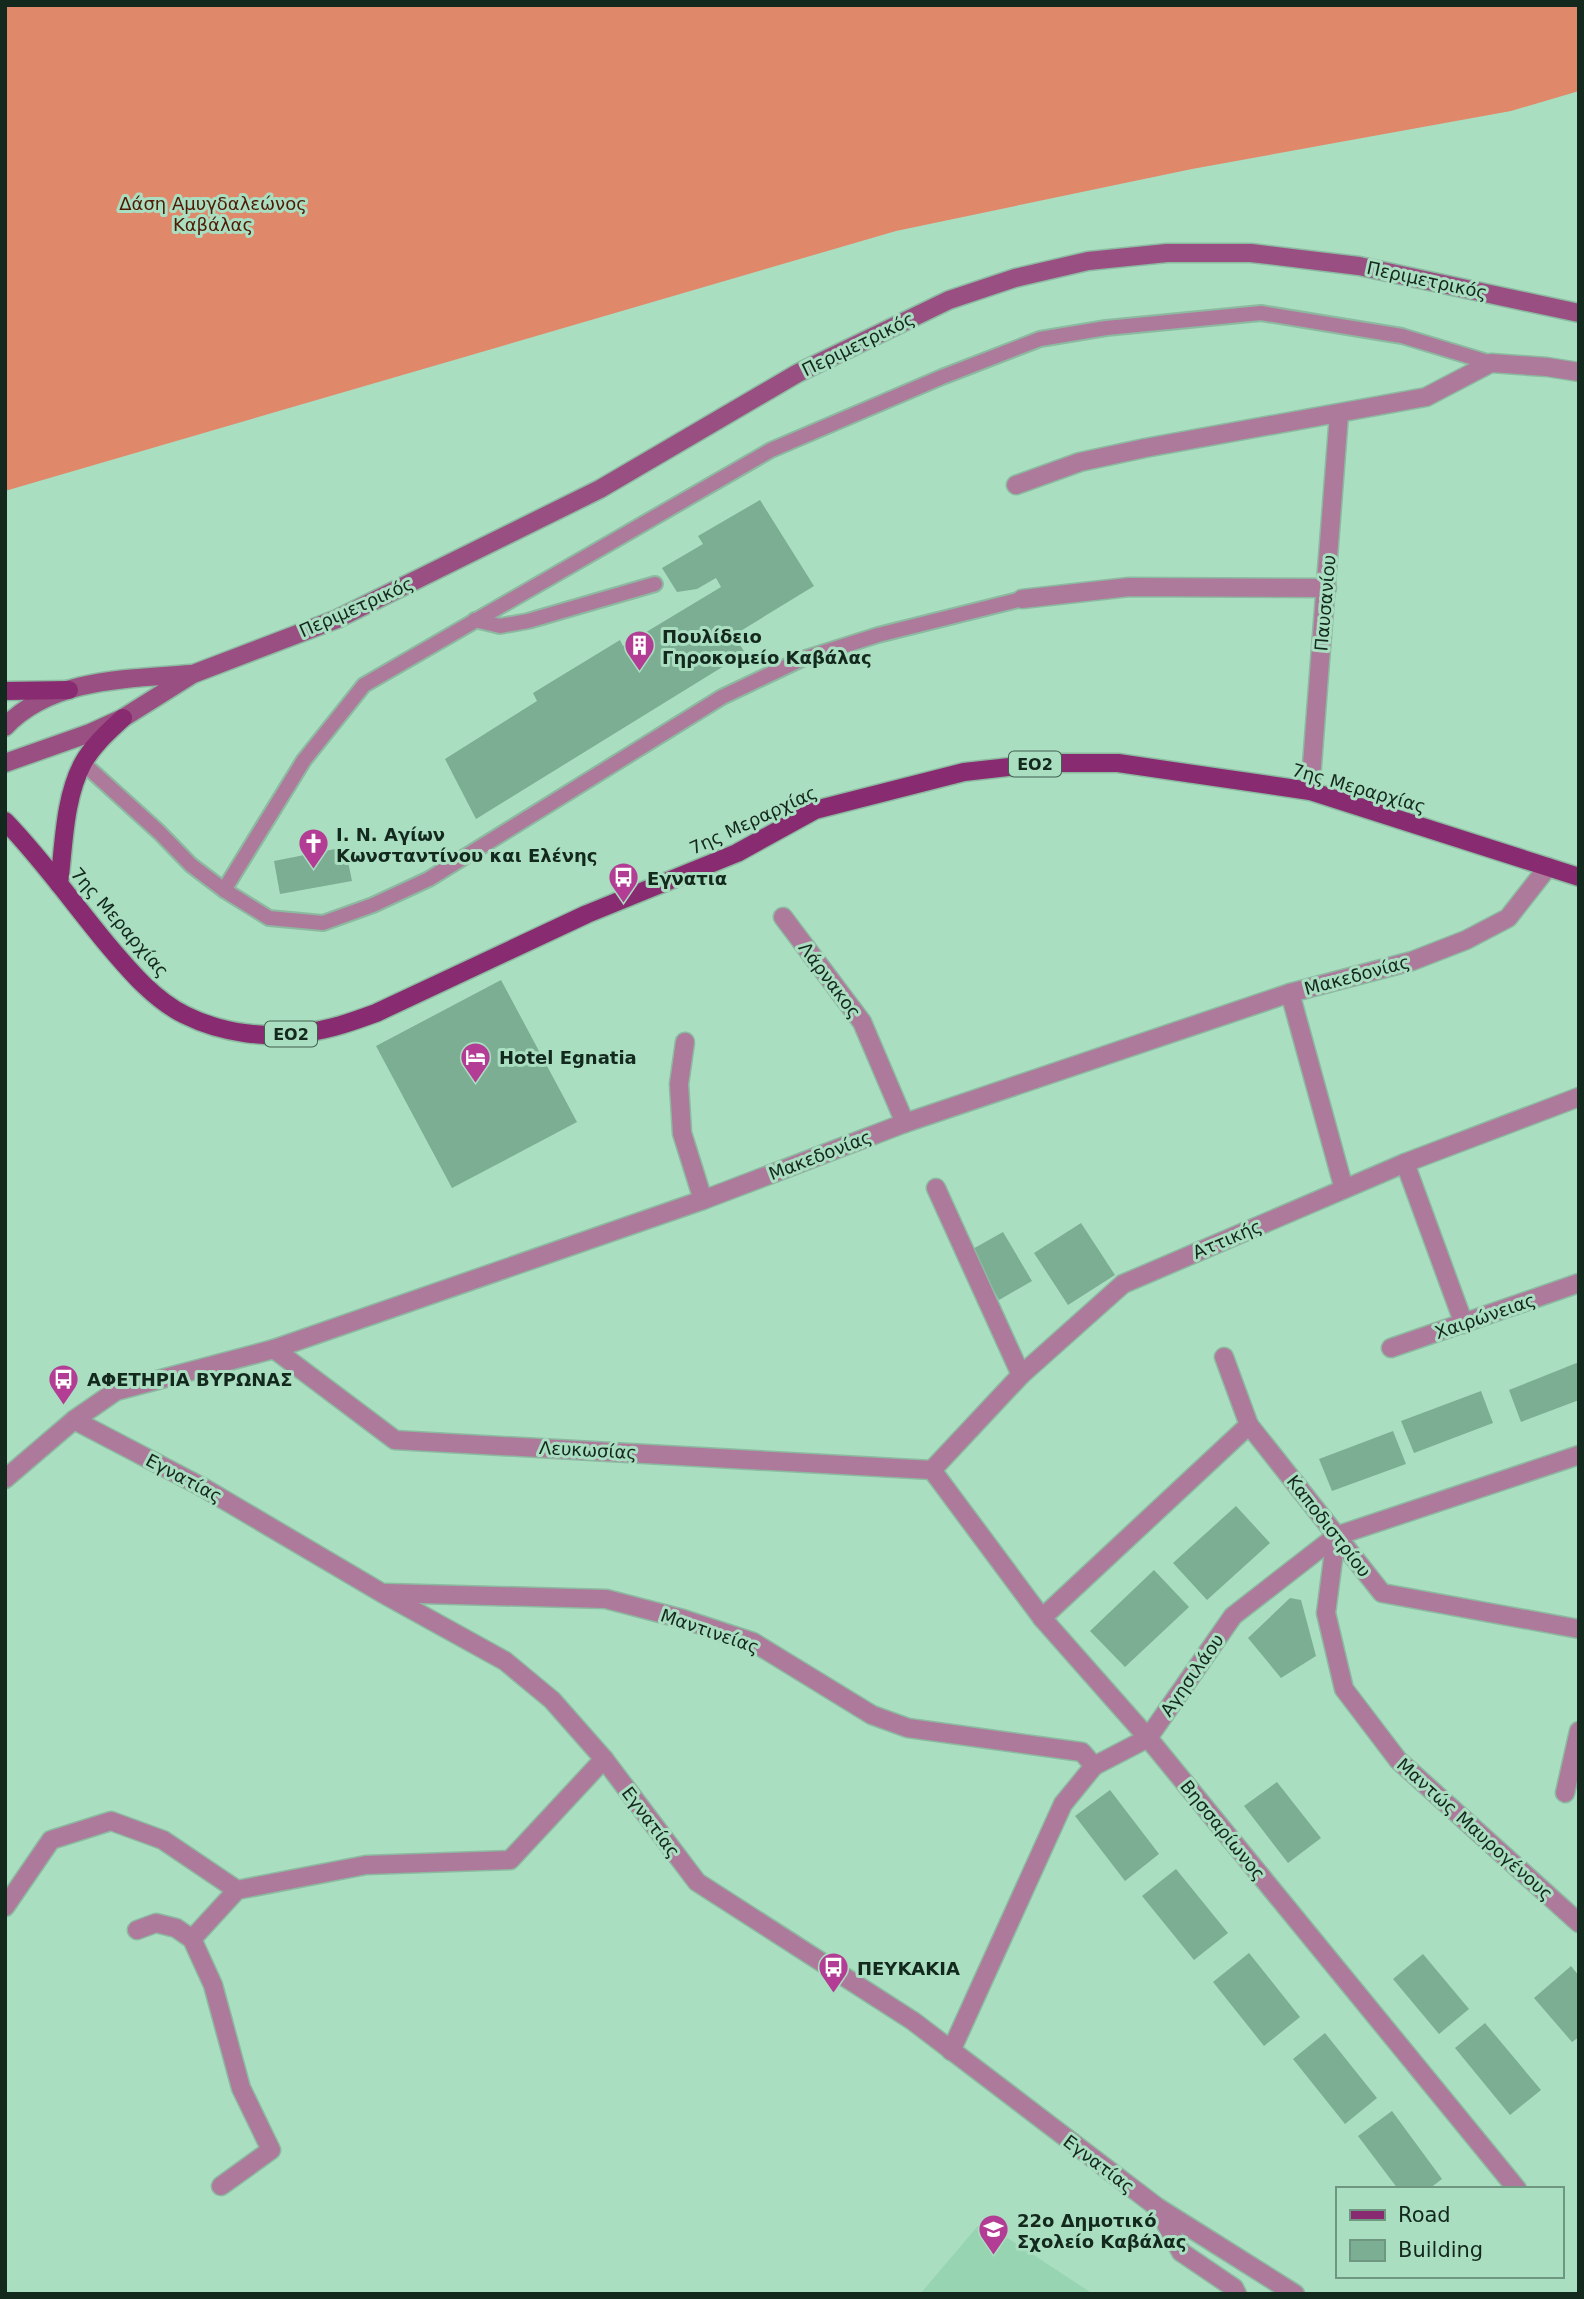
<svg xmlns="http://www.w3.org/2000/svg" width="1584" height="2299" viewBox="0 0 1584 2299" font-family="'DejaVu Sans',sans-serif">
<rect width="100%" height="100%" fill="#aadec1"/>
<polygon fill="#97d4b2" points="982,2221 1093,2294 920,2294"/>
<polygon fill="#e0896a" points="5,5 1579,5 1579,91 1511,111 1192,169 896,231 5,491"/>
<g fill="#7bae92">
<polygon points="760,500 814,586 734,635 745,653 476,819 445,759 537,701 533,693 620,640 623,646 721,587 716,578 697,589 677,592 662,568 703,544 698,536"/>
<polygon points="345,847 352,881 280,894 274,861"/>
<polygon points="501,980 577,1122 452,1188 376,1046"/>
<polygon points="1081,1223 1115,1275 1068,1305 1034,1253"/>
<polygon points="1003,1232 1032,1281 999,1300 971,1250"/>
<polygon points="1579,1362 1579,1400 1521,1422 1509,1390"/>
<polygon points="1481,1391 1493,1423 1414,1453 1401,1421"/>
<polygon points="1393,1431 1406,1464 1332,1491 1319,1459"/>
<polygon points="1236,1506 1270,1543 1207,1600 1173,1563"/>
<polygon points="1154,1570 1189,1607 1125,1667 1090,1631"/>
<polygon points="1290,1598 1301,1600 1316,1656 1281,1678 1248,1638"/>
<polygon points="1277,1782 1321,1838 1288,1863 1244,1806"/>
<polygon points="1110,1790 1159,1854 1125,1881 1075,1816"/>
<polygon points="1176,1869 1228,1933 1194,1960 1142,1896"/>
<polygon points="1249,1953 1300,2017 1264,2046 1213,1982"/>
<polygon points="1423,1954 1469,2009 1439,2034 1393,1979"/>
<polygon points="1571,1966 1579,1976 1579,2037 1572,2042 1534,1998"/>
<polygon points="1485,2023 1541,2090 1510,2115 1455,2048"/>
<polygon points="1325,2033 1377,2098 1345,2124 1293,2059"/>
<polygon points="1392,2111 1442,2179 1429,2189 1398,2189 1358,2136"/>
</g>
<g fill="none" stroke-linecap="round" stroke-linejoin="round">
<defs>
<g id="service">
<polyline points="1022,599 878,635 802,659 722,697 429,879 373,905 323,923 269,918 224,890 304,760 364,685 771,450 942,377 1040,339 1106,328 1261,313 1402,336 1491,363"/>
<polyline points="475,620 500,626 528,621 655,584"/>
<polyline points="83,763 159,832 191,865 224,890"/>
</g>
<g id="minor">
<polyline points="1016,485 1080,462 1145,448 1426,397 1491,363 1547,367 1579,372"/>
<polyline points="1022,599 1129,587 1327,588"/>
<polyline points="1310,791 1339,414"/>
<polyline points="783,917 862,1022 905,1123"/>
<polyline points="1290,993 1344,1189"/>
<polyline points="685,1042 679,1084 682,1133 703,1200"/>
<polyline points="1405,1163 1464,1324"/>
<polyline points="936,1188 1021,1375"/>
<polyline points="1391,1348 1579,1283"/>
<polyline points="274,1349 395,1440 932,1470"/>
<polyline points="1224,1357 1249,1425 1382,1593 1579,1629"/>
<polyline points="74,1420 204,1488 382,1593 505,1661 552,1700 604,1759 697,1882 913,2021 1157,2207 1295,2294"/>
<polyline points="932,1470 1042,1618 1148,1738 1517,2189"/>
<polyline points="932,1470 1021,1375 1123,1284 1405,1163 1579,1097"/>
<polyline points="5,1479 74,1420 116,1391 274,1349 703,1200 905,1123 1290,993 1412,961 1466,940 1508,918 1548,867"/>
<polyline points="1336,1536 1326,1613 1344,1689 1398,1760 1579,1923"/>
<polyline points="386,1593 606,1599 683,1619 753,1642 872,1715 908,1728 1082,1752 1094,1766"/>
<polyline points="1042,1618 1249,1425"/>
<polyline points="1565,1793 1579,1731"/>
<polyline points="237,1890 366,1865 510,1860 604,1759"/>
<polyline points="5,1907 51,1840 111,1821 163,1840 237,1890 192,1939"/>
<polyline points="137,1930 156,1923 176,1928 192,1939 213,1985 241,2088 271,2150 221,2186"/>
<polyline points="951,2051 1063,1804 1094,1766 1148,1738 1233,1616 1336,1536 1579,1455"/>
<polyline points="1157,2207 1181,2252 1234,2288 1237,2294"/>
</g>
<g id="secondary">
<path d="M5,727C51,678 128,679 190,674"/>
<polyline points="5,763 90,733 123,718 193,674 337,619 600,489 798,373 949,300 1015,278 1088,261 1167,253 1251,253 1359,266 1579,313"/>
</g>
<g id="primary">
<polyline points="5,691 69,690"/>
<path d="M5,821C42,859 73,903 107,944C129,970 154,1000 185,1015C223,1034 268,1039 309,1032C332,1029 354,1021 376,1013L587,914L737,853L815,810L964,772L1045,763H1118L1310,791L1579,877"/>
<path d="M59,884C64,845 64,798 83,763C93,745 108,732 123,718"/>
</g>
</defs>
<use href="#service" stroke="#8cbaa0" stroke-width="18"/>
<use href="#minor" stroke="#8cbaa0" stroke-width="21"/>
<use href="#secondary" stroke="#8cbaa0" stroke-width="21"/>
<use href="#primary" stroke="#8cbaa0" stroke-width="21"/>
<use href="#service" stroke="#ae7a9c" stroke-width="14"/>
<use href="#minor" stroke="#ae7a9c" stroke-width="18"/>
<use href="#secondary" stroke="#9a4f83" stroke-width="18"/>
<use href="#primary" stroke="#892b70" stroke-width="18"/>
</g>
<defs>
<symbol id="building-pin" viewBox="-11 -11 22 30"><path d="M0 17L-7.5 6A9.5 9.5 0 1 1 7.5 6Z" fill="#b33d94" stroke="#aadec1"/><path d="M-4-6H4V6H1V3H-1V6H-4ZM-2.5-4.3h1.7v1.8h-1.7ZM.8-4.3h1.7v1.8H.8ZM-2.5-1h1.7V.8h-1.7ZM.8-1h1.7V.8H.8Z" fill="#fff"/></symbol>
<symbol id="church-pin" viewBox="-11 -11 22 30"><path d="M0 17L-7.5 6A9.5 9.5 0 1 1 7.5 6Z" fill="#b33d94" stroke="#aadec1"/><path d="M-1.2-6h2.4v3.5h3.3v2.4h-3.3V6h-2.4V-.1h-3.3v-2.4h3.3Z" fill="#fff"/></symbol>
<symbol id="bus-pin" viewBox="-11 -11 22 30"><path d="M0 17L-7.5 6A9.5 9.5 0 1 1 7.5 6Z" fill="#b33d94" stroke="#aadec1"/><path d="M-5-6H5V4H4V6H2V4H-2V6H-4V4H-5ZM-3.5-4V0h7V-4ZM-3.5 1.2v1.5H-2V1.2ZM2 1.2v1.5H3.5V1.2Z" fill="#fff"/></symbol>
<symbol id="hotel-pin" viewBox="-11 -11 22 30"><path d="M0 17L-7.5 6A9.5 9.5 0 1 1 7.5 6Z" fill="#b33d94" stroke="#aadec1"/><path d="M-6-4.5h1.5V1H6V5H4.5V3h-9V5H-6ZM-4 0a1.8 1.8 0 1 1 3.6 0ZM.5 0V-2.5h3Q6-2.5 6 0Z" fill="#fff"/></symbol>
<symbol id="school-pin" viewBox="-11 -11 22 30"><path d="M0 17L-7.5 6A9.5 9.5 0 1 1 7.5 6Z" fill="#b33d94" stroke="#aadec1"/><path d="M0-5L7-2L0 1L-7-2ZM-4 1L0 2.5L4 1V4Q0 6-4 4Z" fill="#fff"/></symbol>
</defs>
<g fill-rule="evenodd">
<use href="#building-pin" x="622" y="628" width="35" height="47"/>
<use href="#church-pin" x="296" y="826" width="35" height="47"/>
<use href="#bus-pin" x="606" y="860" width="35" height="47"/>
<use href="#hotel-pin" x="458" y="1040" width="35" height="47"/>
<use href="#bus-pin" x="46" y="1362" width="35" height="47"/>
<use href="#bus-pin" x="816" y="1950" width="35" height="47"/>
<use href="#school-pin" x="976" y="2212" width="35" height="47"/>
</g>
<g text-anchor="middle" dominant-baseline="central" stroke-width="6" stroke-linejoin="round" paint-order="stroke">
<g fill="#aadec1" stroke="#415f4f" stroke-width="2">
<rect x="1009" y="751.5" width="52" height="25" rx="5"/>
<rect x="265" y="1021.5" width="52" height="25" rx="5"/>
</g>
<g font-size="16" font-weight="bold" fill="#14291e">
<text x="1035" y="764">ΕΟ2</text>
<text x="291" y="1034">ΕΟ2</text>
</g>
<g font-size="18" fill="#501a04" stroke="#aadec1">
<text x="213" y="203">Δάση Αμυγδαλεώνος<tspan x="213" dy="21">Καβάλας</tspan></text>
</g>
<g font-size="18" fill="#14291e" stroke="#aadec1">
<text transform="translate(1427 280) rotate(12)">Περιμετρικός</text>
<text transform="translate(858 344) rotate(-26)">Περιμετρικός</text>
<text transform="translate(1325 603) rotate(-85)">Παυσανίου</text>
<text transform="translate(356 607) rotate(-24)">Περιμετρικός</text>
<text transform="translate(1359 788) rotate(16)">7ης Μεραρχίας</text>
<text transform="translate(753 820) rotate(-25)">7ης Μεραρχίας</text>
<text transform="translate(120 922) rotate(49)">7ης Μεραρχίας</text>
<text transform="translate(1357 975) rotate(-15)">Μακεδονίας</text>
<text transform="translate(830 980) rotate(53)">Λάρνακος</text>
<text transform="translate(820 1155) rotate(-21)">Μακεδονίας</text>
<text transform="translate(1227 1239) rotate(-23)">Αττικής</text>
<text transform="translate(1485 1316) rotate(-19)">Χαιρώνειας</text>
<text transform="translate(588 1450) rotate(3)">Λευκωσίας</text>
<text transform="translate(184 1478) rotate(28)">Εγνατίας</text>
<text transform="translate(1329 1526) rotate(52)">Καποδιστρίου</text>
<text transform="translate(710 1631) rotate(19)">Μαντινείας</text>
<text transform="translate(1192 1675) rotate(-55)">Αγησιλάου</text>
<text transform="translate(651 1822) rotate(53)">Εγνατίας</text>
<text transform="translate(1475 1829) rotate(42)">Μαντώς Μαυρογένους</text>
<text transform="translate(1223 1830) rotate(51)">Βησσαρίωνος</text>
<text transform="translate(1099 2164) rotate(37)">Εγνατίας</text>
</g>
<g font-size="18" font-weight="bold" fill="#14291e" stroke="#aadec1" text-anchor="start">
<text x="662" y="636">Πουλίδειο<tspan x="662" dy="21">Γηροκομείο Καβάλας</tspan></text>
<text x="336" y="834">Ι. Ν. Αγίων<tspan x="336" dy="21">Κωνσταντίνου και Ελένης</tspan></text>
<text x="647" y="878">Εγνατια</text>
<text x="499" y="1057">Hotel Egnatia</text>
<text x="87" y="1379">ΑΦΕΤΗΡΙΑ ΒΥΡΩΝΑΣ</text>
<text x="857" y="1968">ΠΕΥΚΑΚΙΑ</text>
<text x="1017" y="2220">22ο Δημοτικό<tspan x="1017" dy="21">Σχολείο Καβάλας</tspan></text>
</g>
</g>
<rect width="1584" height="2299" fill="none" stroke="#14291e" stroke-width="14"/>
<rect x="1336" y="2187" width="228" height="91" fill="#aadec1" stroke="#6e9680" stroke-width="2"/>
<rect x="1350" y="2210" width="35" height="10" fill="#892b70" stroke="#6e9680" stroke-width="2"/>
<text x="1398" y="2222" font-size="21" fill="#14291e">Road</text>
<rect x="1350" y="2240" width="35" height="21" fill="#7bae92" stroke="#6e9680" stroke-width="2"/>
<text x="1398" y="2257" font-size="21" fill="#14291e">Building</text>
</svg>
